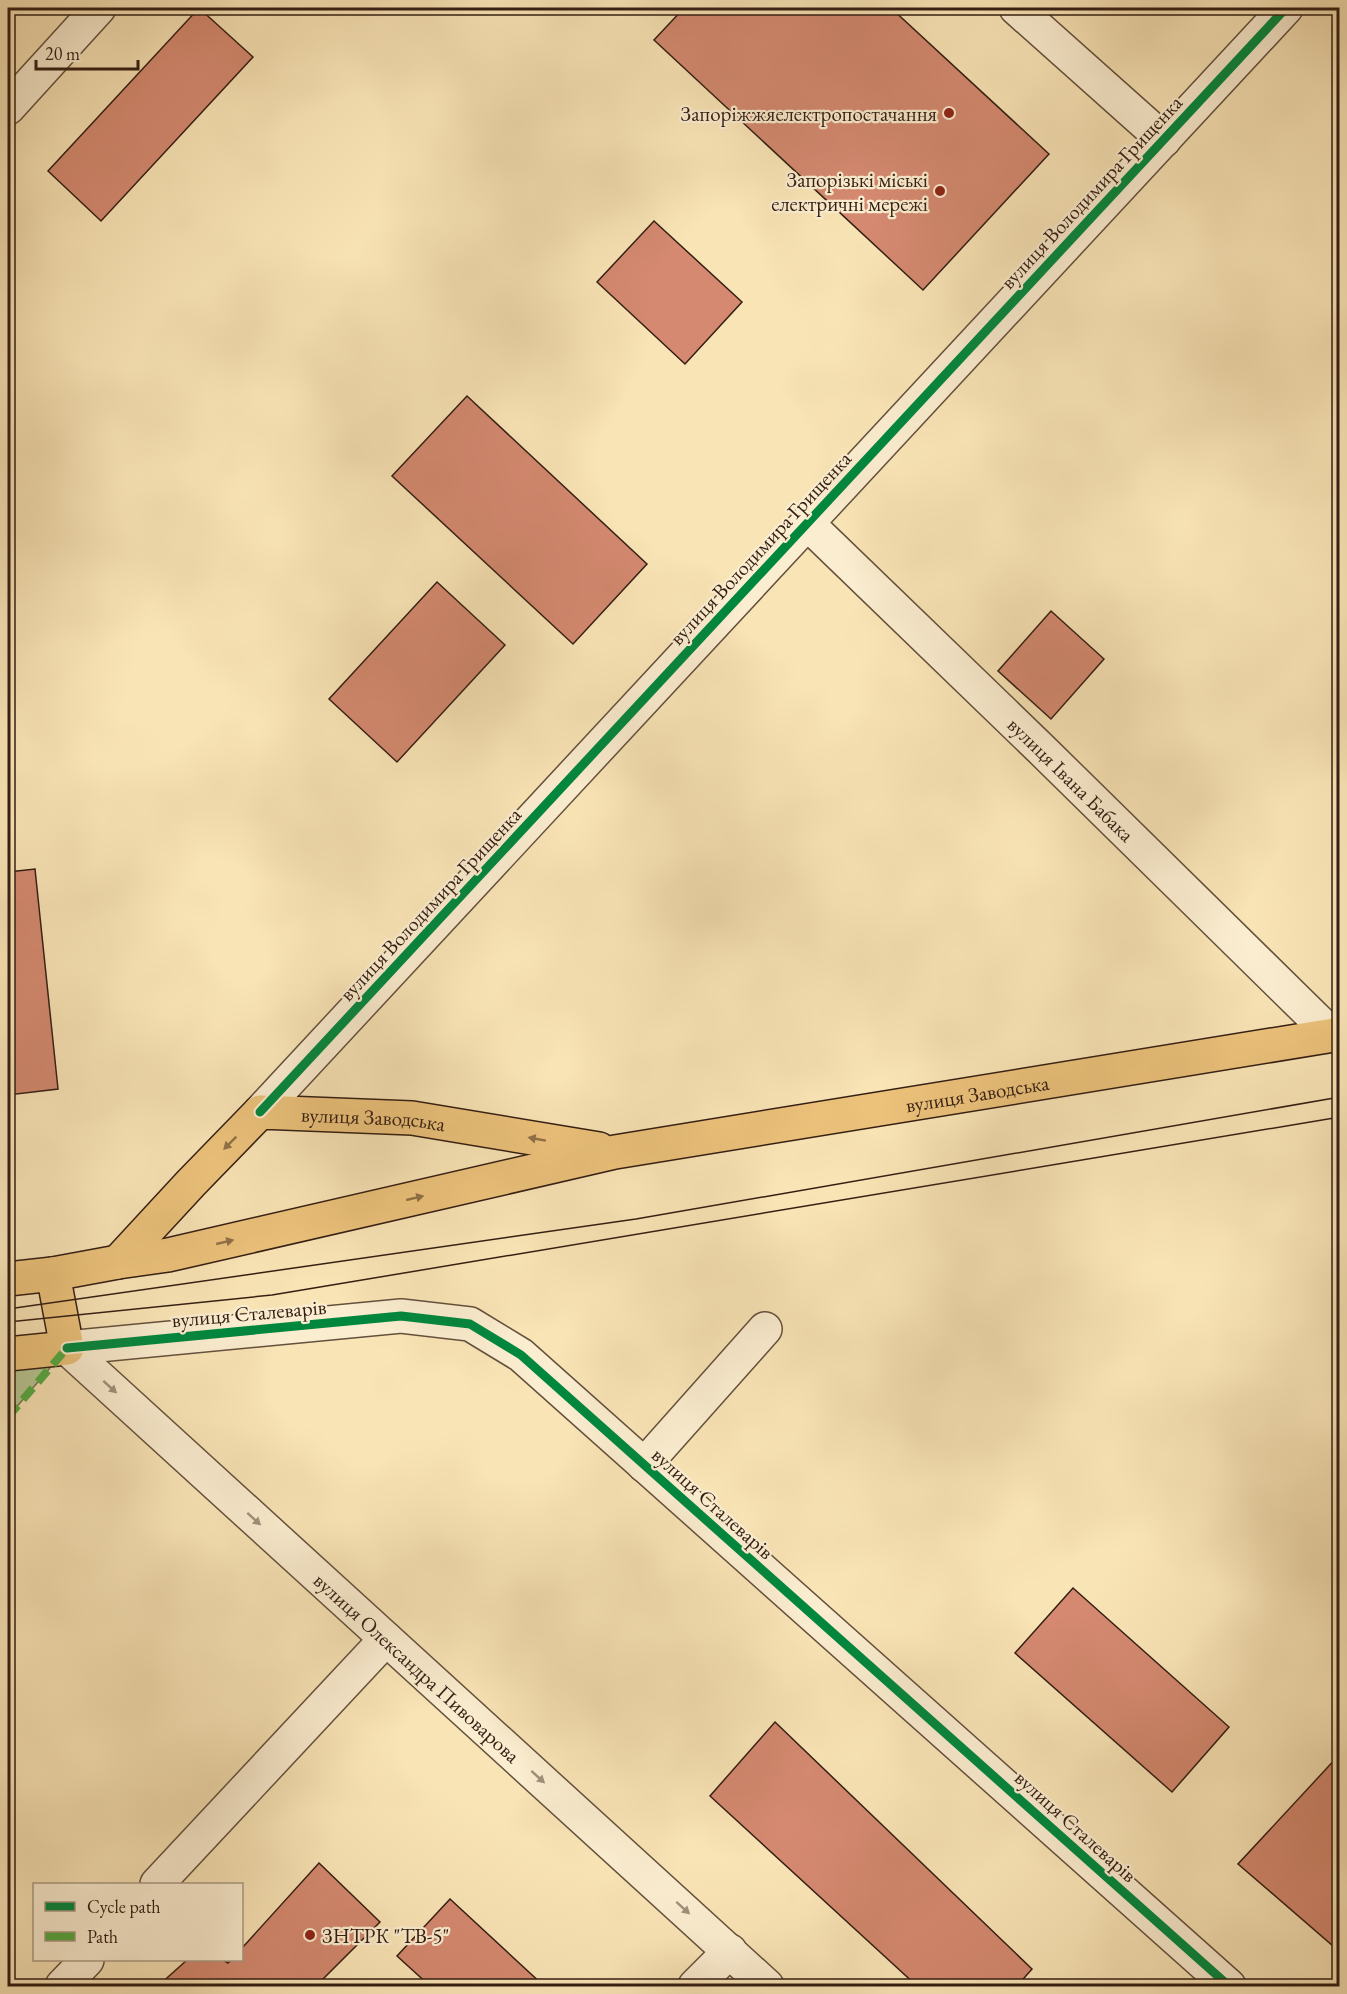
<svg xmlns="http://www.w3.org/2000/svg" width="1347" height="1994" viewBox="0 0 1347 1994" font-family="'EB Garamond',serif">
<rect width="100%" height="100%" fill="#f9e4b6"/>
<filter id="stains"><feTurbulence type="fractalNoise" baseFrequency=".00333" numOctaves="4"/><feColorMatrix values="0 0 0 0 .2 0 0 0 0 .09 0 0 0 0 .02 0 0 0 .5 -.17"/></filter>
<radialGradient id="worn" r=".72"><stop offset=".6" stop-color="#630" stop-opacity="0"/><stop offset="1" stop-color="#630" stop-opacity=".3"/></radialGradient>
<polygon fill="#b7c593" stroke="#757253" stroke-width="1.5" points="67,1348 8,1417 8,1354"/>
<g fill="#d48970" stroke="#331e13" stroke-width="1.5">
<polygon points="199,8 253,57 101,221 48,171"/>
<polygon points="684,8 891,8 1049,154 923,290 654,40"/>
<polygon points="654,221 742,302 685,364 597,282"/>
<polygon points="467,396 647,564 573,644 392,476"/>
<polygon points="437,582 505,645 397,762 329,699"/>
<polygon points="1051,611 1104,659 1051,719 998,671"/>
<polygon points="35,869 58,1089 8,1095 8,872"/>
<polygon points="1073,1588 1229,1727 1172,1792 1015,1653"/>
<polygon points="775,1722 1032,1969 1017,1986 917,1986 710,1796"/>
<polygon points="1340,1754 1340,1952 1238,1864"/>
<polygon points="319,1863 380,1922 316,1986 205,1986 196,1980 189,1986 158,1986 187,1960 223,1960 228,1963 231,1960 242,1960 242,1948"/>
<polygon points="450,1899 544,1986 430,1986 397,1956"/>
</g>
<g fill="none" stroke-linecap="round" stroke-linejoin="round">
<defs>
<g id="minor">
<polyline points="1016,8 1164,140"/>
<polyline points="8,108 99,8"/>
<path id="s1" d="M807,523L1041,749L1332,1035"/>
<polyline points="260,1112 1286,8"/>
<polyline points="67,1348 401,1316 470,1324 521,1355 1229,1986"/>
<path id="s2" d="M67,1348L767,1986"/>
<polyline points="644,1465 765,1329"/>
<polyline points="157,1884 386,1639"/>
<polyline points="62,1986 87,1960"/>
<polyline points="695,1986 730,1951"/>
</g>
<g id="major">
<path id="s3" d="M118,1262L191,1183L260,1112L412,1118L599,1149"/>
<polyline points="8,1279 53,1274"/>
<path id="s4" d="M8,1354L67,1348L53,1274L118,1262L168,1255L615,1152L1340,1034"/>
</g>
</defs>
<use href="#minor" stroke="#64503c" stroke-width="36"/>
<use href="#major" stroke="#331e13" stroke-width="36"/>
<use href="#minor" stroke="#fbedd0" stroke-width="33"/>
<use href="#major" stroke="#ecc27b" stroke-width="33"/>
<g stroke="#331e13" stroke-width="1.5">
<polyline points="8,1309 636,1219 1340,1097"/>
<polyline points="8,1322 272,1295 1340,1117"/>
</g>
<polyline stroke="#54aa42" stroke-width="8" stroke-dasharray="15 8" stroke-linecap="butt" points="8,1417 67,1348"/>
<defs>
<g id="cycleway">
<polyline points="260,1112 1286,8"/>
<polyline points="67,1348 401,1316 470,1324 521,1355 1229,1986"/>
</g>
</defs>
<use href="#cycleway" stroke="#fbedd0" stroke-width="13"/>
<use href="#cycleway" stroke="#00873e" stroke-width="9"/>
</g>
<defs><path id="oneway-solid" d="M-6-.8H1V-3.2L6.5 0L1 3.2V.8H-6Z" transform="scale(1.5)"/></defs>
<g fill="#907047">
<use href="#oneway-solid" transform="translate(537 1139) rotate(-170)"/>
<use href="#oneway-solid" transform="translate(230 1143) rotate(135)"/>
<use href="#oneway-solid" transform="translate(415 1198) rotate(-13)"/>
<use href="#oneway-solid" transform="translate(225 1242) rotate(-13)"/>
</g>
<g fill="#a1907b">
<use href="#oneway-solid" transform="translate(110 1387) rotate(42)"/>
<use href="#oneway-solid" transform="translate(254 1519) rotate(42)"/>
<use href="#oneway-solid" transform="translate(538 1777) rotate(42)"/>
<use href="#oneway-solid" transform="translate(683 1908) rotate(42)"/>
</g>
<g fill="#8f2418" stroke="#fbedd0" stroke-width="2">
<circle cx="949" cy="113" r="6"/>
<circle cx="940" cy="191" r="6"/>
<circle cx="310" cy="1935" r="6"/>
</g>
<g text-anchor="middle" dominant-baseline="central" stroke-width="4.5" stroke-linejoin="round" paint-order="stroke">
<g font-size="21" fill="#331e13" stroke="#fbedd0" text-anchor="end">
<text x="937" y="113">Запоріжжяелектропостачання</text>
<text x="928" y="179">Запорізькі міські<tspan x="928" dy="24">електричні мережі</tspan></text>
<text x="322" y="1935" text-anchor="start">ЗНТРК "ТВ-5"</text>
</g>
<g font-size="21" fill="#331e13" stroke="#fbedd0">
<text transform="translate(1091 192) rotate(-47)">вулиця Володимира Грищенка</text>
<text transform="translate(760 548) rotate(-47)">вулиця Володимира Грищенка</text>
<text stroke="none"><textPath href="#s1" startOffset="368">вулиця Івана Бабака</textPath></text>
<text transform="translate(430 904) rotate(-47)">вулиця Володимира Грищенка</text>
<text stroke="none"><textPath href="#s4" startOffset="1077">вулиця Заводська</textPath></text>
<text stroke="none"><textPath href="#s3" startOffset="320">вулиця Заводська</textPath></text>
<text transform="translate(249 1313) rotate(-5)">вулиця Сталеварів</text>
<text transform="translate(713 1503) rotate(42)">вулиця Сталеварів</text>
<text stroke="none"><textPath href="#s2" startOffset="474">вулиця Олександра Пивоварова</textPath></text>
<text transform="translate(1076 1826) rotate(42)">вулиця Сталеварів</text>
</g>
</g>
<rect width="1347" height="1994" fill="none" stroke="#f9e4b6" stroke-width="30"/>
<rect x="9" y="9" width="1329" height="1976" fill="none" stroke="#331e13" stroke-width="3"/>
<rect x="15" y="15" width="1317" height="1964" fill="none" stroke="#331e13" stroke-width="1.5"/>
<rect x="33" y="1883" width="210" height="78" fill="#fbedd0" stroke="#ab9a84" stroke-width="1.5"/>
<rect x="45" y="1902" width="30" height="9" fill="#00873e" stroke="#ab9a84" stroke-width="1.5"/>
<text x="87" y="1913" font-size="18" fill="#331e13">Cycle path</text>
<rect x="45" y="1932" width="30" height="9" fill="#54aa42" stroke="#ab9a84" stroke-width="1.5"/>
<text x="87" y="1943" font-size="18" fill="#331e13">Path</text>
<path d="M36 60v9h102v-9" fill="none" stroke="#331e13" stroke-width="3"/>
<text x="45" y="60" font-size="18" fill="#331e13" stroke="#fbedd0" stroke-width="4.5" paint-order="stroke">20 m</text>
<rect width="100%" height="100%" filter="url(#stains)"/>
<rect width="100%" height="100%" fill="url(#worn)"/>
</svg>
